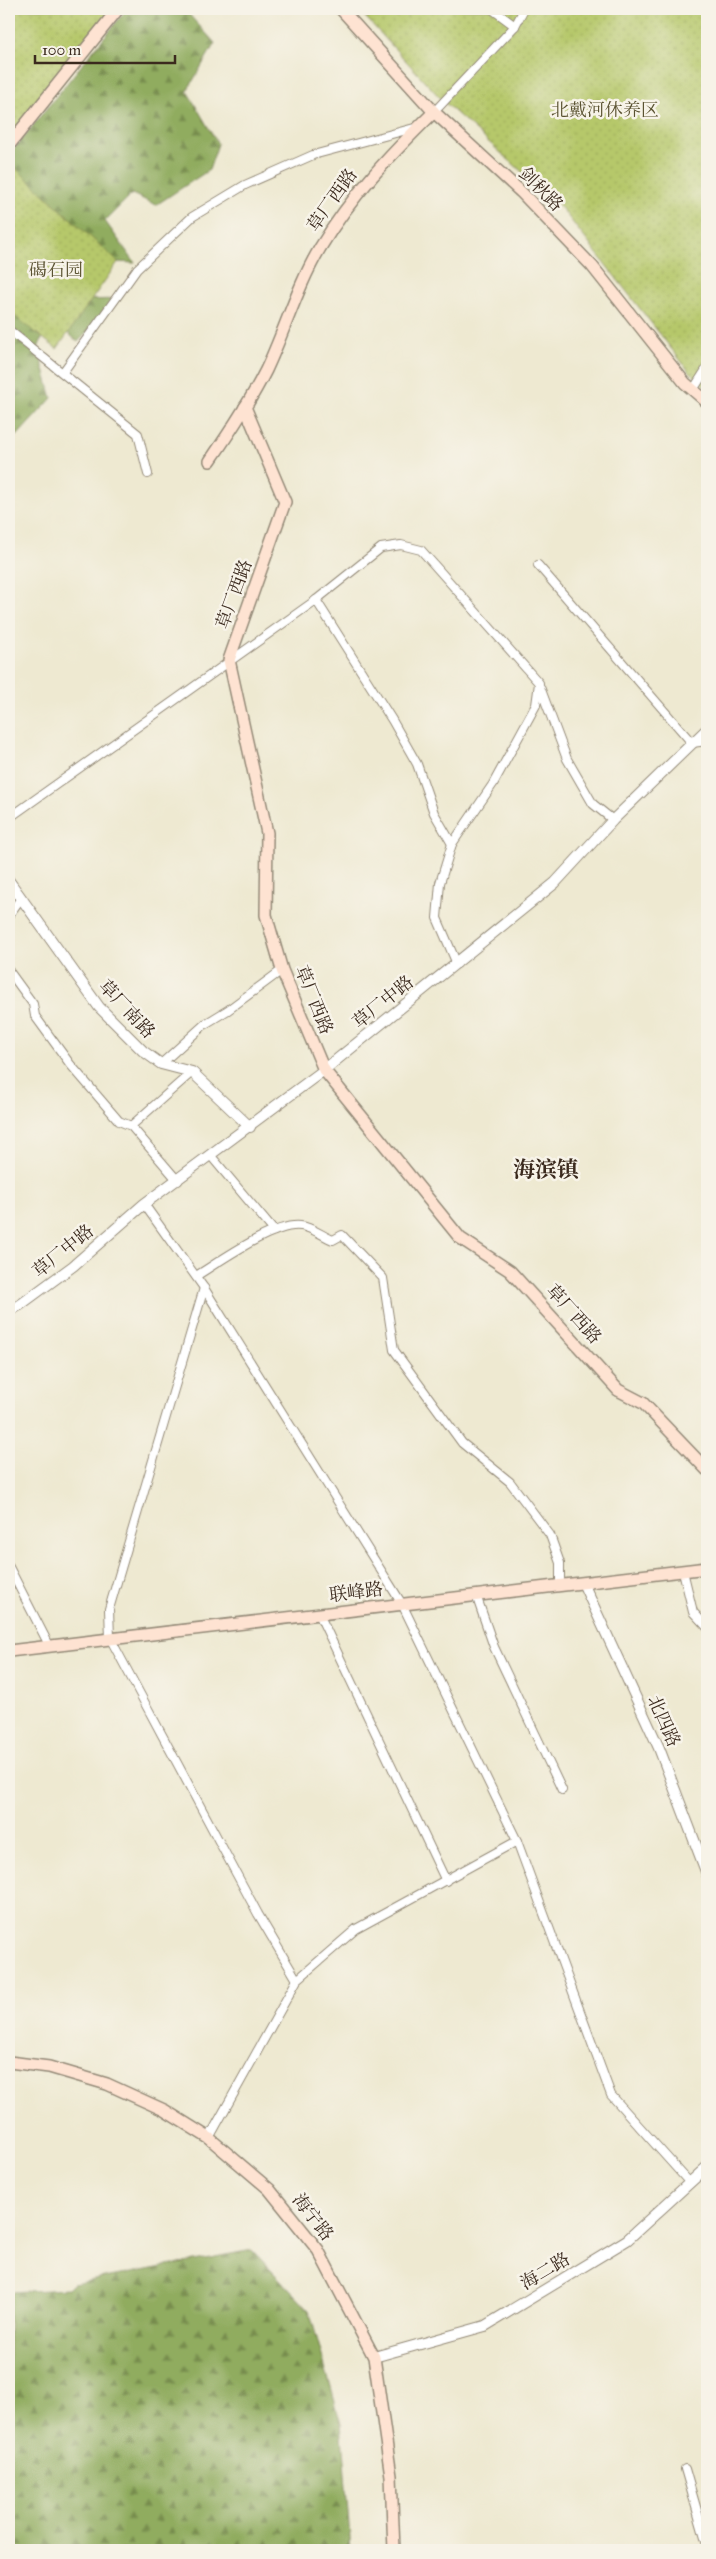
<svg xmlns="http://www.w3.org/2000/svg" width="716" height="2559" viewBox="0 0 716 2559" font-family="'IM FELL Great Primer','Noto Serif SC',serif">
<defs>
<pattern id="forest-firs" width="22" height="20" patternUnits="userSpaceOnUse" patternTransform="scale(1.25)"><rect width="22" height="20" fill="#90ac5f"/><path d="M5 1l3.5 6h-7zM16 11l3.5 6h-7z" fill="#778c4e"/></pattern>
<pattern id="park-dots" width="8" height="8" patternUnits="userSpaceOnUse" patternTransform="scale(1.25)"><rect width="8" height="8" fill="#b6c86b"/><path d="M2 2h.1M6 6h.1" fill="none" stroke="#9dac5c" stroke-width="1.8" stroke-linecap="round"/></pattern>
</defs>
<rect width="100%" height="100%" fill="#f7f3e8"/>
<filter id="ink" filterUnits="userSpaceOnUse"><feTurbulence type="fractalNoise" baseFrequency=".02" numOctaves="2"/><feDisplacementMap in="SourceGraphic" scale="10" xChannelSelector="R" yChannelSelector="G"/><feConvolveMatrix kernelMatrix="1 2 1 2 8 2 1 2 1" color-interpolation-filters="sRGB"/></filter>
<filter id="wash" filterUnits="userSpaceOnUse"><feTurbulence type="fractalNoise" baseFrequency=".0096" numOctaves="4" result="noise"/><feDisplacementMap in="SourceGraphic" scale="20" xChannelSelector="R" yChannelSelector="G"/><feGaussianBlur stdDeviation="1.12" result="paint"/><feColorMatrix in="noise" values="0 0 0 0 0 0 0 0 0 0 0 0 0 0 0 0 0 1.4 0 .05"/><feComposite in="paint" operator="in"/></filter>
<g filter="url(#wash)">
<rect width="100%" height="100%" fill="#eee9d1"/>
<g fill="url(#forest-firs)" stroke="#666b3e">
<polygon points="127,9 184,9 215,43 187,91 218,144 209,170 156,205 132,194 105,221 135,263 95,261 84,300 119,299 78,342 51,318 38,348 52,398 16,437 9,423 9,155"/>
<polygon points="252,2250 309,2310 341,2423 351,2550 9,2550 9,2292 68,2289 73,2284"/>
</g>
<g fill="url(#park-dots)" stroke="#787944">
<polygon points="9,9 113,9 9,139"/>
<polygon points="358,9 707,9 707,383 705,387 688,370 559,205 444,102"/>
<polygon points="9,162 118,262 57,349 9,312"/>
</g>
</g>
<g filter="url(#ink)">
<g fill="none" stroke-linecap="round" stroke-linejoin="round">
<defs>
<g id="minor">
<polyline points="492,9 515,26"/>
<polyline points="434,112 515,26 524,9"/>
<polyline points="9,330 138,434 148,474"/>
<polyline points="63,372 137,269 192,217 245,185 313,155 418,127"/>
<polyline points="693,390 707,368"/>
<polyline points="538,565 692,743 707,741"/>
<polyline points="316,600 392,720 417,764 434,813 452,844"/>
<polyline points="540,687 567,759 593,804 613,820"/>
<polyline points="9,818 316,600 381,548 401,545 421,550 539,683 536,705 493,784 452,844 440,883 437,918 457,964"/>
<polyline points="9,915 21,898"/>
<polyline points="9,971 33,1004 35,1016 70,1064 119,1121 131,1126 178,1181"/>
<polyline points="161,1064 205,1024 228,1010 282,970"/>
<polyline points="131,1126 192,1072"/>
<polyline points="211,1156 274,1231"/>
<polyline points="144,1204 204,1288 402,1604 517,1841 611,2095 690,2183"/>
<path d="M196,1276C219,1262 274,1222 301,1226C311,1227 323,1236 333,1240L342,1235L383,1278L394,1350L462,1443L510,1482L550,1535L560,1563V1586"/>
<polyline points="204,1288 109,1609 110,1638 258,1914 297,1980"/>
<polyline points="9,1567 49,1645"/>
<polyline points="683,1571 693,1612 707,1627"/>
<polyline points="476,1595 494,1647 562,1790"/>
<polyline points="319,1614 446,1881"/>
<polyline points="209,2138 297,1980 356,1929 517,1841"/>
<polyline points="685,2469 707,2545"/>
</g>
<g id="tertiary">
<polyline points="9,881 99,1007 143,1051 161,1064 192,1072 250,1127"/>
<polyline points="9,1310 20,1305 73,1266 144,1204 324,1070 555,883 613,820 707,729"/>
<polyline points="583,1583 659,1748 707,1874"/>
<polyline points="374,2357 485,2326 627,2240 707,2167"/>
</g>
<g id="secondary">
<polyline points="341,9 434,112 521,192 592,266 685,383 707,402"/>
<polyline points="9,145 118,9"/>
<polyline points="245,407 285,502 229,660 267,833 266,915 282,970 324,1070 460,1238 510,1271 618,1390 643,1403 707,1470"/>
<path d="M210,461C230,432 250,402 266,370C285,330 297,287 320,248C351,196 391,154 434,112"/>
<polyline points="9,1651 707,1568"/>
<polyline points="9,2062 49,2067 107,2084 164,2110 209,2138 269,2189 318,2250 374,2357 391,2476 394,2550"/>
</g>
</defs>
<use href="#minor" stroke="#948a78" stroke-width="10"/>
<use href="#tertiary" stroke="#948a78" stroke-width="12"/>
<use href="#secondary" stroke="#948a78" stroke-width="14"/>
<use href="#minor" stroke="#fff" stroke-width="8"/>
<use href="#tertiary" stroke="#fff" stroke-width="10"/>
<use href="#secondary" stroke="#fee3d2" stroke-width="11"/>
</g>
</g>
<g text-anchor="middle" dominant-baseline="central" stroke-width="5" stroke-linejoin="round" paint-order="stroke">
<g font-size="18" fill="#5a5231" stroke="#f7f3e8">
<text x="605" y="110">北戴河休养区</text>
<text x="56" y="270">碣石园</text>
</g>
<g font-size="18" fill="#3b2a1e" stroke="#f7f3e8">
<text transform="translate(541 189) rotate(45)">剑秋路</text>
<text transform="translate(332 200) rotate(-55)">草厂西路</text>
<text transform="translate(234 594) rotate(-70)">草厂西路</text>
<text transform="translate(314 1000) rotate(68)">草厂西路</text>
<text transform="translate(383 1002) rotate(-39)">草厂中路</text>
<text transform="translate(127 1009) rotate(47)">草厂南路</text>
<text transform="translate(63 1251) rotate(-39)">草厂中路</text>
<text transform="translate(574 1314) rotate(48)">草厂西路</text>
<text transform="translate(356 1592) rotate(-7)">联峰路</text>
<text transform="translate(664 1721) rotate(66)">北四路</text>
<text transform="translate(313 2217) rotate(52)">海宁路</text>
<text transform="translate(545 2271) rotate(-31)">海二路</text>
</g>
<g font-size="22" font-weight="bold" fill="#3b2a1e" stroke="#f7f3e8">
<text x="546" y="1169">海滨镇</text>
</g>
</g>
<rect width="716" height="2559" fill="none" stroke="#f7f3e8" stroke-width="30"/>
<path d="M35 55v8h140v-8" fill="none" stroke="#3b2a1e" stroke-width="2.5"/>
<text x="42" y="55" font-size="15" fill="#3b2a1e" stroke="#f7f3e8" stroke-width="4" paint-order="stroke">100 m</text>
</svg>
